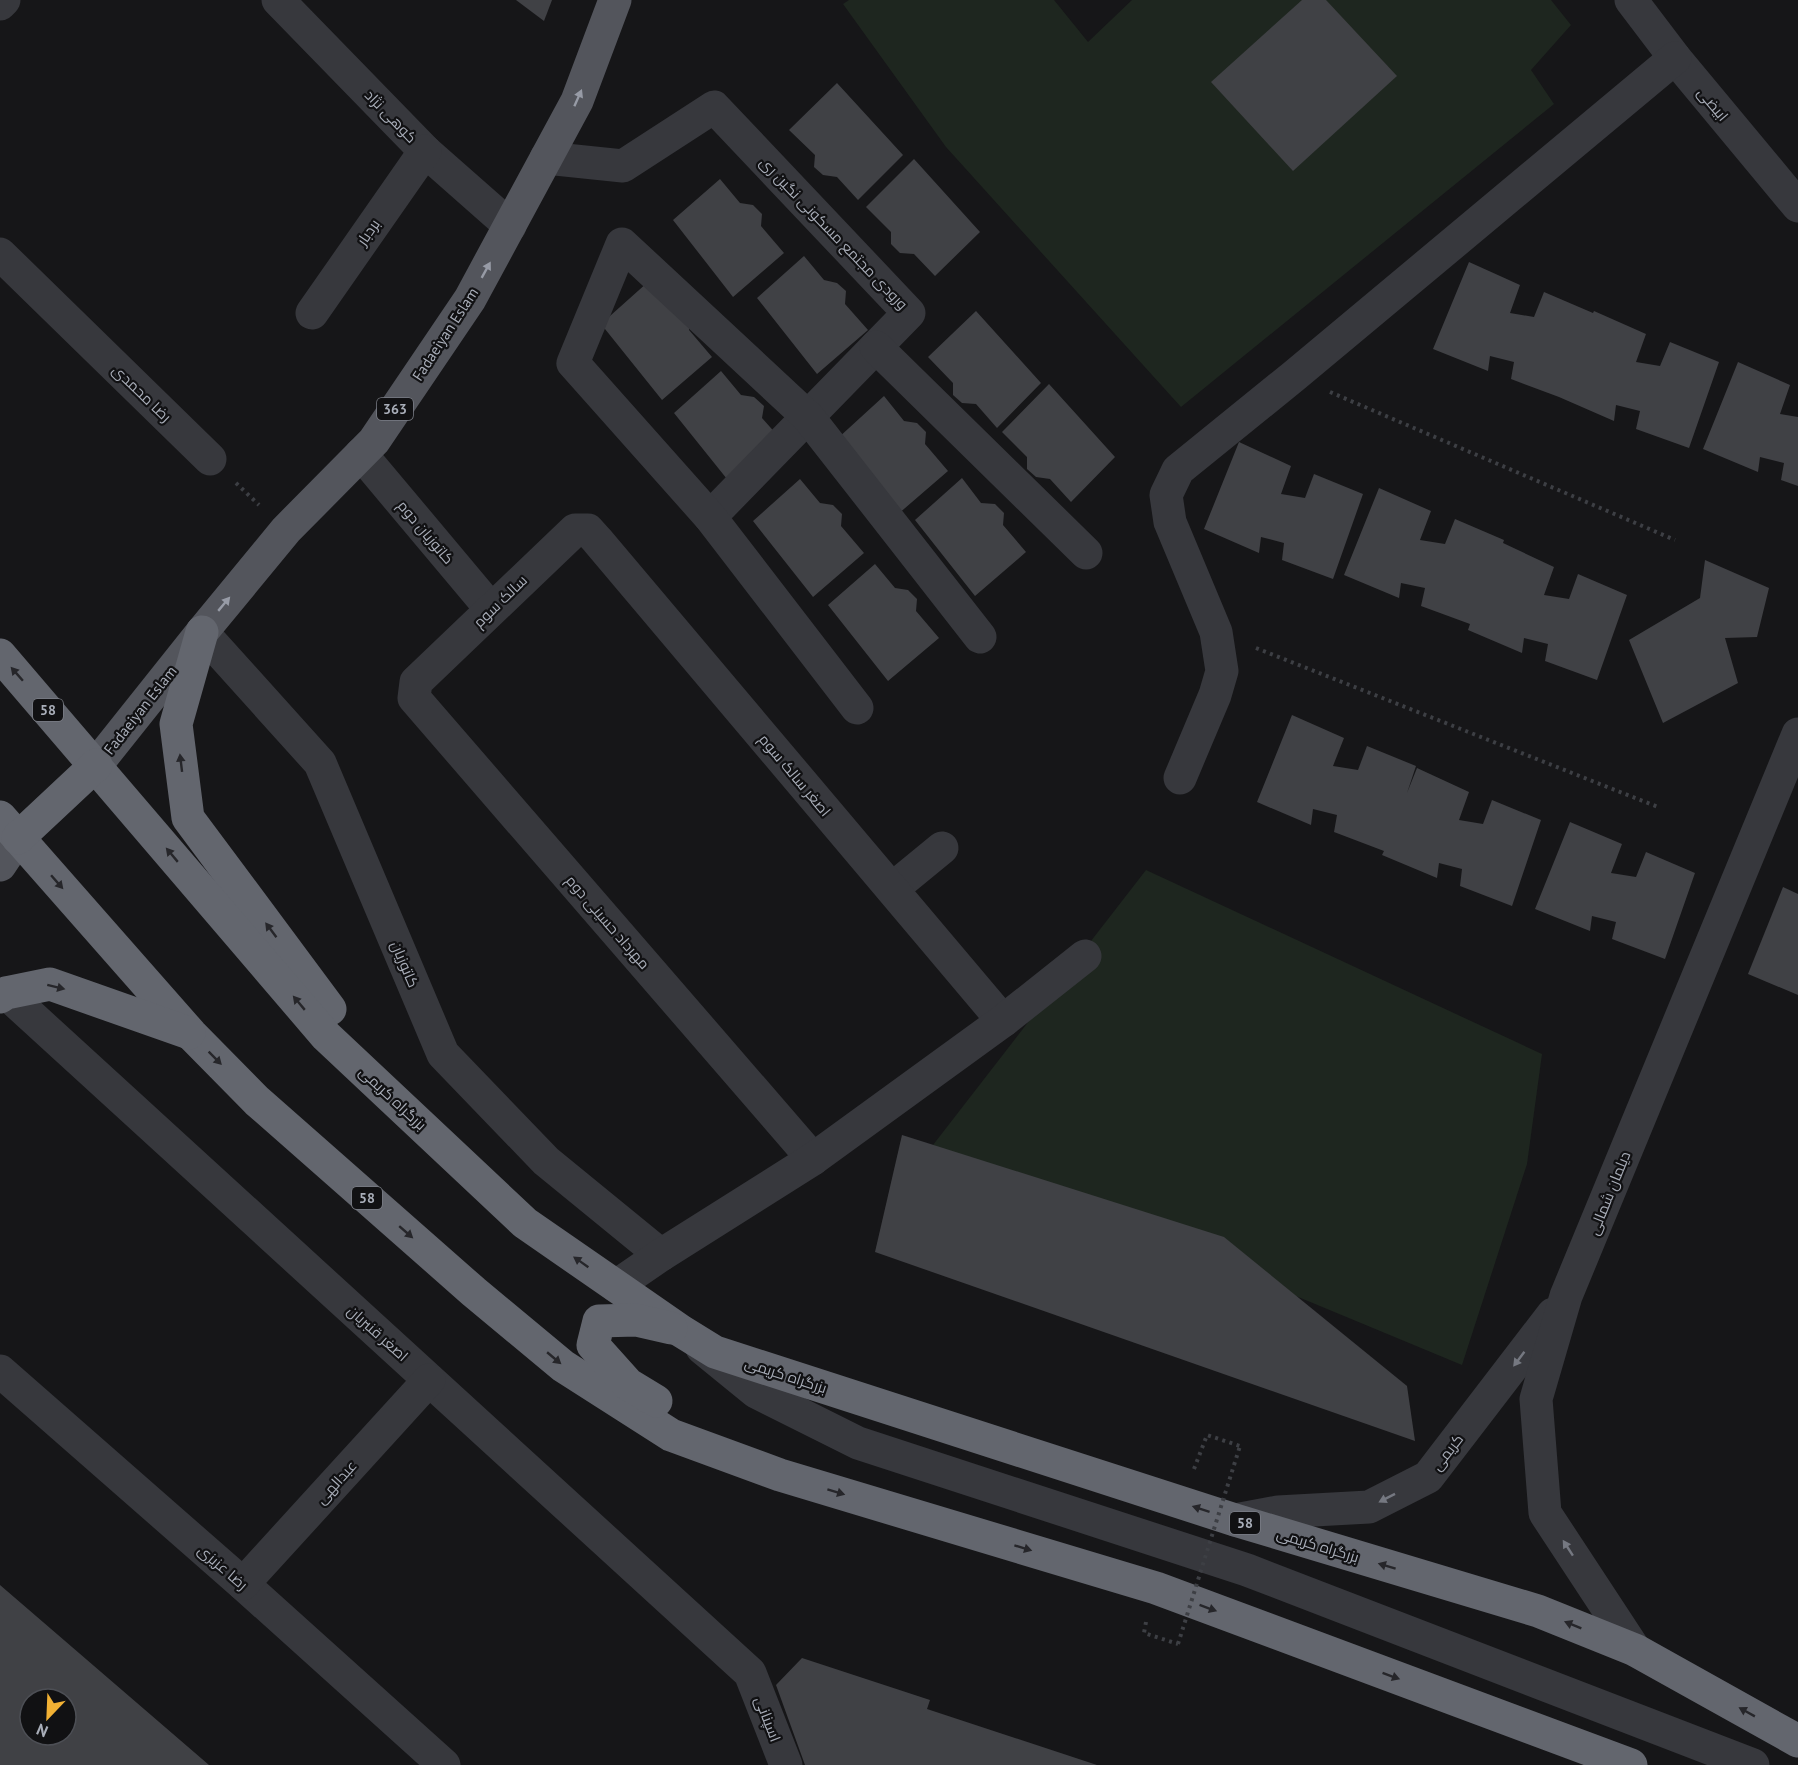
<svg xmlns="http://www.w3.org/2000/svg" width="1798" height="1765" viewBox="0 0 1798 1765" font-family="'PT Sans',Cairo,sans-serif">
<rect width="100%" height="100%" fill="#161618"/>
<g fill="#1e261f">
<polygon points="849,0 1054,0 1088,42 1132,0 1551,0 1571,25 1531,70 1554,104 1181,407 946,147 843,4"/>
<polygon points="1146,870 1542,1054 1527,1164 1462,1365 933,1145"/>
</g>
<g fill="#404145" fill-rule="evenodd">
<polygon points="516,0 552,0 544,21"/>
<polygon points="1302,0 1326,0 1397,76 1293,171 1211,82"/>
<polygon points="837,83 903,155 858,200 837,177 823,175 814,167 815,155 789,130"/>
<polygon points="914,159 980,232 935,276 914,254 900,253 891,244 891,232 866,207"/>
<polygon points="720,179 740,203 753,205 762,214 761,226 784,253 733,297 673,220"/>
<polygon points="804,256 824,280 837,283 846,291 845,304 868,330 817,374 757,298"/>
<polygon points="1469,262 1520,285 1510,313 1534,317 1544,292 1593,313 1594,311 1646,334 1636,362 1660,366 1670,342 1719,362 1689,448 1636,429 1640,411 1616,405 1614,421 1559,397 1511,379 1514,362 1490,356 1488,371 1433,349"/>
<polygon points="648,282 690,318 689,330 712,357 662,400 601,324"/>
<polygon points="976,311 1041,383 997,428 976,404 962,403 953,395 953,383 928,357"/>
<polygon points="1738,362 1790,385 1780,414 1798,417 1798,486 1781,480 1784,463 1760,457 1758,472 1703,449"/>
<polygon points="721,371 741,395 754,397 764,406 762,418 786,445 735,489 674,413"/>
<polygon points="1049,384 1115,457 1071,502 1050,479 1036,477 1027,469 1027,457 1002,432"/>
<polygon points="884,396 904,421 917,423 926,432 925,444 948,471 897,515 837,439"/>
<polygon points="1239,442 1291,466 1281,494 1305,498 1314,474 1363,494 1333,579 1282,560 1284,543 1261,537 1259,553 1204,529"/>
<polygon points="962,478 981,503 995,504 1004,513 1003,525 1026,552 975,596 915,520"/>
<polygon points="800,479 820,503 833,505 842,514 841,526 864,553 813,597 753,521"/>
<polygon points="1379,488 1431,511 1420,540 1445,544 1455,519 1504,540 1503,543 1554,567 1544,595 1569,599 1578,574 1627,595 1597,680 1545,661 1548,644 1524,638 1522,653 1468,630 1470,624 1421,606 1425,588 1401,583 1399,598 1344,575"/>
<polygon points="1705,560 1769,588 1757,637 1725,638 1738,683 1663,723 1629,640 1700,598"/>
<polygon points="875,564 895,588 908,590 917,599 916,611 939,638 888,681 828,605"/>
<polygon points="1292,715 1344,738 1333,766 1358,770 1367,746 1416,766 1407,793 1417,768 1469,792 1459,820 1483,824 1492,800 1541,820 1512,906 1460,886 1462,869 1439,863 1437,878 1382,855 1384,851 1334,832 1337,815 1313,809 1311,825 1257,802"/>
<polygon points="1570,822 1622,844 1611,873 1636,877 1646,852 1695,873 1665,959 1612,939 1616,922 1592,916 1590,931 1535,909"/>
<polygon points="1783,887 1798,894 1798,995 1748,974"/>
<polygon points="902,1135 1224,1237 1407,1386 1415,1441 875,1252"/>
<path d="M0,1585L209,1765H0ZM30,1699H66V1735H30Z"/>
<polygon points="802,1658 930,1700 927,1709 1097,1765 805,1765 776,1685"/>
</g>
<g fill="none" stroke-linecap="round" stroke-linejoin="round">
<g stroke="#3d3f44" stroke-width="4" stroke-dasharray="3 4.5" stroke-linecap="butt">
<polyline points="1330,392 1675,540"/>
<polyline points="236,483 259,505"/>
<polyline points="1256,648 1658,807"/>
<polyline points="1194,1469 1207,1435 1240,1446"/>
<polyline points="1146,1622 1144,1633 1178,1644"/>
</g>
<g stroke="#37383d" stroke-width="33">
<polyline points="278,0 425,151 510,226"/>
<polyline points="1631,0 1675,58 1798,206"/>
<polyline points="0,4 4,0"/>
<polyline points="546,158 623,166 714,107 909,313 710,517"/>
<polyline points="0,254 210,459"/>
<polyline points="312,313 425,151"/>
<polyline points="876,347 1086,553"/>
<polyline points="361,454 491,609"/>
<polyline points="202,632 320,763 443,1054 546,1161 661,1255"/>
<polyline points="857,708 710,517 573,363 622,244 808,417 980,637"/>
<polyline points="1180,778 1215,695 1222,671 1216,632 1170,522 1166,495 1178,470 1294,376 1675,58"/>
<polyline points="892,889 942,848"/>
<polyline points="6,993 750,1673 786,1765"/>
<polyline points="813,1159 414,698 416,682 575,530 588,530 597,540 1003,1021"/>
<polyline points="616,1286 661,1255 813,1159 1003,1021 1085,956"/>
<polyline points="702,1348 756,1392 858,1443 1247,1570 1753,1765"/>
<polyline points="0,1371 243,1584 444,1765"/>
<polyline points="1235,1520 1278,1512 1369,1507 1428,1477 1553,1314"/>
<polyline points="243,1584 429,1380"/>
<polyline points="1635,1650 1545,1513 1536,1399 1566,1296 1798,734"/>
</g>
<g stroke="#53555c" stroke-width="33">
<polyline points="96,765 202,632 286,530 374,441 470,299 577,101 615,0"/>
<polyline points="0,865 18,838"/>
</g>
<g stroke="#63666e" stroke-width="33">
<polyline points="202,632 176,724 188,818 330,1009"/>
<polyline points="0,655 326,1036 525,1223 681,1331 715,1352 1235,1520 1538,1611 1635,1650 1798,1741"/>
<polyline points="0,817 191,1034 257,1101 474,1292 563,1366 671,1435 780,1475 1156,1588 1631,1765"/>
<polyline points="18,838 96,765"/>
<polyline points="0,997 6,993 50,984 189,1033"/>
<polyline points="656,1401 628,1384 593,1345 599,1321 636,1320 671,1328"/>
</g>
<polyline stroke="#3d3f44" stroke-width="4" stroke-dasharray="3 4.5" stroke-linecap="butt" points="1178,1644 1240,1446"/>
</g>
<defs><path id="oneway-solid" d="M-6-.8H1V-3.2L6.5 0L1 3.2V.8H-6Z" transform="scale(1.5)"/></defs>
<g fill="#979ba6">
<use href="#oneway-solid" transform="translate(578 98) rotate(-66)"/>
<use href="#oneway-solid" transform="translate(486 270) rotate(-61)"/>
<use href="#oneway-solid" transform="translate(224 604) rotate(-50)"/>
</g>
<g fill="#26262a">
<use href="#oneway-solid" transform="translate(17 674) rotate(-131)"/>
<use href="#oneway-solid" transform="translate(181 763) rotate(-97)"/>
<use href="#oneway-solid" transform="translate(172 855) rotate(-130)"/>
<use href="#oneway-solid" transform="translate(57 882) rotate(49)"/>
<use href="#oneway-solid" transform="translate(271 930) rotate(-127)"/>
<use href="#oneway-solid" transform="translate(56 987) rotate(14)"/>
<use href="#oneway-solid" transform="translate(299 1003) rotate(-130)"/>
<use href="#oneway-solid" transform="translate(215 1058) rotate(45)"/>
<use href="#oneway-solid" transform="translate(406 1232) rotate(41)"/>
<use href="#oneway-solid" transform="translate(581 1262) rotate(-145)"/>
<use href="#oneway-solid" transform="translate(554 1358) rotate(40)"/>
<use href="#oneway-solid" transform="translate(836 1492) rotate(17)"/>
<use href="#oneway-solid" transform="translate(1201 1509) rotate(-162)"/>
<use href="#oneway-solid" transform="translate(1023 1548) rotate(17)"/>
<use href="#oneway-solid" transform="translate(1387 1566) rotate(-163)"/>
<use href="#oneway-solid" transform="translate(1208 1608) rotate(20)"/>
<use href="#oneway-solid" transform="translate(1573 1625) rotate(-158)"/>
<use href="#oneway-solid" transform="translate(1391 1676) rotate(20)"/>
<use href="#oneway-solid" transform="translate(1747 1712) rotate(-151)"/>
</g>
<g fill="#757881">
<use href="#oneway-solid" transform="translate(1519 1359) rotate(127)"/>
<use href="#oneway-solid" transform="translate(1387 1498) rotate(153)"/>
<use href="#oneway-solid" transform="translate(1568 1548) rotate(-123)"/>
</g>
<g text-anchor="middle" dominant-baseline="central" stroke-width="4.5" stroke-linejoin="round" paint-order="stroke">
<g fill="#111113" stroke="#7b7e86" stroke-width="1.5">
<rect x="377" y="398" width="36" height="22" rx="4.5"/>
<rect x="33" y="699" width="30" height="22" rx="4.5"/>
<rect x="352" y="1187" width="30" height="22" rx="4.5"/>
<rect x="1230" y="1512" width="30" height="22" rx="4.5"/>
</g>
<g font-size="14" font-weight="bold" fill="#a8adb8">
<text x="395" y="409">363</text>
<text x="48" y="710">58</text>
<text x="367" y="1198">58</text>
<text x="1245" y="1523">58</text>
</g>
<g font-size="15" fill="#a8adb8" stroke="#111113">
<text transform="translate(1713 104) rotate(50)">ابیضی</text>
<text transform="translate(391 116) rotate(46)">کوهی نژاد</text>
<text transform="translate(368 232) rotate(-55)">بردبار</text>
<text transform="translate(834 233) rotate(46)">ورودی مجتمع مسکونی نگین ری</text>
<text transform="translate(445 334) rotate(-57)">Fadaeiyan Eslam</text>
<text transform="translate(142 393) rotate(44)">رضا محمدی</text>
<text transform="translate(426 532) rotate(50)">کاتوزیان دوم</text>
<text transform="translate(500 601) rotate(-44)">سالک سوم</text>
<text transform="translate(140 710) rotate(-52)">Fadaeiyan Eslam</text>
<text transform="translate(795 775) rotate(50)">اصغر سالک سوم</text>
<text transform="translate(608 922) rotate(49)">مهرداد حسینی دوم</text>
<text transform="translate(405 964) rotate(67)">کاتوزیان</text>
<text transform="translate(393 1098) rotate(43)">بزرگراه کریمی</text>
<text transform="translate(1609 1193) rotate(-68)">دیلمان شمالی</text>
<text transform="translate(378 1333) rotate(42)">اصغر قنبریان</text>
<text transform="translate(786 1375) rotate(18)">بزرگراه کریمی</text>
<text transform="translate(1447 1452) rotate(-52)">کریمی</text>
<text transform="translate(336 1482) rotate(-48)">عبدالهی</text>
<text transform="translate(1318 1545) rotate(17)">بزرگراه کریمی</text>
<text transform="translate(223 1567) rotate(41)">رضا عزیزی</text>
<text transform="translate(768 1719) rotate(69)">اسپنانی</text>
</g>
</g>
<g transform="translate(48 1717) rotate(203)"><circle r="28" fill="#111113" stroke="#4d4f55" stroke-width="1.5"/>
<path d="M0-4.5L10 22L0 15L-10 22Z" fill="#f2b134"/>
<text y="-9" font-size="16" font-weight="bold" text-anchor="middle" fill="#a8adb8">N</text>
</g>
</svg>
